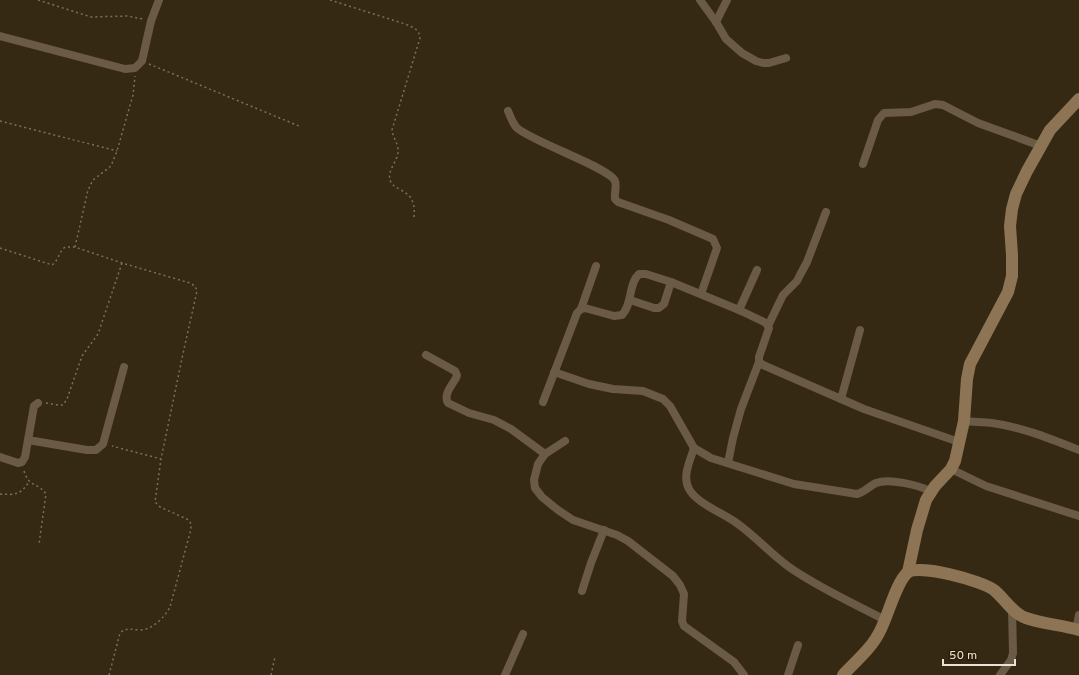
<svg xmlns="http://www.w3.org/2000/svg" width="1079" height="675" viewBox="0 0 1079 675" font-family="Overpass,sans-serif">
<rect width="100%" height="100%" fill="#362913"/>
<g fill="none" stroke-linecap="round" stroke-linejoin="round">
<g stroke="#7b705d" stroke-width="1.5" stroke-dasharray="2 3" stroke-linecap="butt">
<polyline points="38,0 91,17 127,16 143,19"/>
<path d="M330,0L405,24C414,28 419,29 420,38L392,130C393,138 398,143 398,150C399,160 387,170 390,180C393,190 410,190 413,203C415,208 414,213 414,218"/>
<polyline points="149,64 299,126"/>
<polyline points="0,121 117,151"/>
<polyline points="75,247 88,190 93,180 111,166 117,151 133,95 135,76"/>
<path d="M0,248L52,265C58,261 59,252 65,247H75L122,263L190,283L195,286L197,291L184,349L161,459L112,446"/>
<polyline points="46,403 58,405 63,405 67,399 82,356 98,334 122,263"/>
<path d="M24,471C29,488 38,482 46,494L39,544"/>
<path d="M0,494C16,495 20,495 29,482"/>
<path d="M109,675L120,633C126,627 133,630 141,630C153,629 165,617 170,607L191,529V524L189,520L160,507L155,502L161,459"/>
<polyline points="271,675 275,657"/>
</g>
<g stroke="#6a5a46" stroke-width="8">
<polyline points="700,0 716,22 726,39 742,53 756,61 763,63 769,63 786,58"/>
<polyline points="716,22 727,0"/>
<polyline points="0,36 125,69 135,68 142,61 151,21 159,0"/>
<path d="M508,111C510,116 513,124 517,128C533,142 610,168 615,181C617,186 614,194 615,199L618,202L669,220L713,239L717,248L701,294"/>
<polyline points="863,164 878,120 884,113 911,112 935,104 943,105 978,123 1041,146"/>
<polyline points="630,300 654,308 659,308 664,304 671,282"/>
<polyline points="581,309 596,266"/>
<polyline points="739,310 757,270"/>
<polyline points="768,326 783,295 797,281 800,275 807,262 826,212"/>
<path d="M426,355L455,371L457,375L456,378C452,385 443,395 448,403L469,413L494,420L511,429L545,454"/>
<path d="M554,372L589,384L613,389L643,391L663,399L670,406L694,448L711,458L794,484L857,494C865,492 869,486 876,483C889,478 918,485 930,491"/>
<polyline points="841,399 860,330"/>
<path d="M543,402L577,313L581,309L585,308L614,316L622,315C633,303 628,284 639,274H646L671,282L739,310L762,321L766,323L769,328L759,357V362L763,365L864,409L959,442"/>
<path d="M964,421C973,422 983,422 992,423C1022,427 1051,439 1079,450"/>
<polyline points="28,440 87,450 96,450 103,444 124,367"/>
<polyline points="565,441 545,454 538,464 534,480 535,488 542,497 558,510 573,520 617,535 628,541 673,576 680,585 684,594 682,621 684,626 734,662 744,675"/>
<path d="M694,448C690,461 682,476 689,489C696,503 725,514 738,524C756,537 771,554 789,567C819,588 853,603 885,620"/>
<polyline points="0,457 18,463 22,462 25,457 34,406 38,403"/>
<polyline points="728,463 733,438 741,409 759,362"/>
<polyline points="951,469 986,486 1079,516"/>
<polyline points="582,591 591,563 604,530"/>
<polyline points="1076,630 1079,615"/>
<polyline points="505,675 523,634"/>
<polyline points="788,675 798,645"/>
<polyline points="1000,675 1011,660 1013,653 1012,609"/>
</g>
<g stroke="#8d7454" stroke-width="12">
<polyline points="908,572 917,530 926,500 935,486 951,469 955,461 964,421 967,379 970,364 1008,292 1012,276 1012,255 1010,226 1012,209 1016,194 1027,171 1050,130 1079,99"/>
<path d="M843,675C856,661 872,648 880,631C888,616 896,583 907,573C918,563 982,581 994,590C1005,599 1012,613 1026,618C1043,624 1062,625 1079,630"/>
</g>
</g>
<path d="M943 659v6h72v-6" fill="none" stroke="#ebe2d5" stroke-width="2"/>
<text x="949" y="659" font-size="12" fill="#ebe2d5" stroke="#2c1f09" stroke-width="3" paint-order="stroke">50 m</text>
</svg>
